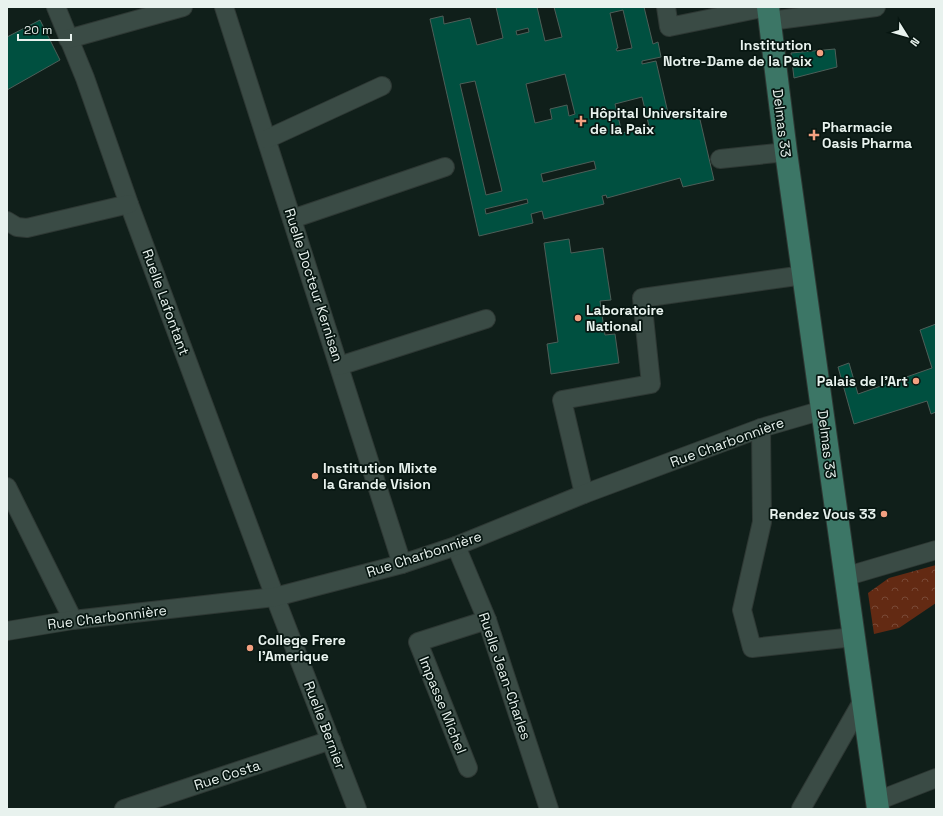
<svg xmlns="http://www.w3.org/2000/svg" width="943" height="816" viewBox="0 0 943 816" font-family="'Space Grotesk',sans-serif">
<defs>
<pattern id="park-crowns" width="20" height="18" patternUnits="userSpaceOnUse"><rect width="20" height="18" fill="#632a13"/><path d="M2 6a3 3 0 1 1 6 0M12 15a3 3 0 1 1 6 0" fill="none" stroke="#794936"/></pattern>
</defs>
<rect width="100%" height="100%" fill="#101f1a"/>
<polygon fill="url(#park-crowns)" points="936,565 936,603 899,628 874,634 868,593 889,578"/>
<g fill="#005040" stroke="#4d5e58" fill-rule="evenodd">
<path d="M496,7H537L545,41L562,37L554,7H644L653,44L658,42L661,57L642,61V64L656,61L668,113L666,114L667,119L698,111L714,180L683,187L680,178L607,198L606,195L602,196L604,204L544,219L542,211L531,214L533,223L479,236L430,19L443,16L444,24L470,18L477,45L503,38ZM623,10L632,48L617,51L616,49L618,48L610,13ZM528,28L529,32L517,35L516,31ZM565,74L575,114L569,116L567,105L550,109L552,119L535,123L526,84ZM475,81L502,191L486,195L460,84ZM642,97L649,126L622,133L615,104ZM594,161L596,169L543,182L541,174ZM527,199L528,203L486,214L485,209Z"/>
<polygon points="40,20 60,60 7,90 7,37"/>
<polygon points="835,49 837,67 794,78 791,53"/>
<polygon points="569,239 571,253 603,248 611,300 600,301 605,335 615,334 619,363 551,374 547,344 558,342 544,243"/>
<polygon points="936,324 936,412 931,414 927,401 854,424 838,367 849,363 858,394 932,368 920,330"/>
</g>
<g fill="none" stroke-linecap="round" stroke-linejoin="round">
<defs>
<g id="minor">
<polyline points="56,7 85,78 129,204 275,597 357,809"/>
<polyline points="224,7 402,564"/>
<polyline points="666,7 669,27 767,7"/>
<polyline points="770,21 876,7"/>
<polyline points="68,39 183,7"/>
<polyline points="267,139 382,86"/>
<polyline points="720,159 786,152"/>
<polyline points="292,219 445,167"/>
<polyline points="7,221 17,227 27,228 129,204"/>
<polyline points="339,366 486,319"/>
<polyline points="761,428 762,522 742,610 752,648 854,637"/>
<polyline points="7,487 73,620"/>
<polyline points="584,494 562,400 651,384 642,298 804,275"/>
<polyline points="456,546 487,620 549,809"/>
<polyline points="844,577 936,550"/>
<polyline points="7,631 73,620 275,597 402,564 456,546 584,494 761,428 823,410"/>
<polyline points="468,768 418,642 487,620"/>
<polyline points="877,801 936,778"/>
<polyline points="124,809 331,740"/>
<polyline points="801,809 862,702"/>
</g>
<polyline id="major" points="768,7 786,152 878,809"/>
</defs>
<use href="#minor" stroke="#2e3834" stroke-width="20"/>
<use href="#major" stroke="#2e3834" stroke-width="24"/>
<use href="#minor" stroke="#3a4b45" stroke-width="18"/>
<use href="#major" stroke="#3c7666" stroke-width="22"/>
</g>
<g fill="#f3a081" stroke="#071611" stroke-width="1.5">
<circle cx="820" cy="53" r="4"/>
<path d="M579 115h4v4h4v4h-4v4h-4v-4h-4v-4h4z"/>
<path d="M812 129h4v4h4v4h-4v4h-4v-4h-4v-4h4z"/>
<circle cx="578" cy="318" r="4"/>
<circle cx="916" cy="381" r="4"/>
<circle cx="315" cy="476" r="4"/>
<circle cx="884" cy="514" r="4"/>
<circle cx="250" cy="648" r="4"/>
</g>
<g text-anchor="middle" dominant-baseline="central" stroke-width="3.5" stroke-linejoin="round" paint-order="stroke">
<g font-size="14" font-weight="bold" fill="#e8f2ee" stroke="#071611" text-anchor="start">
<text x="812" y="45" text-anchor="end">Institution<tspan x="812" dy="16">Notre-Dame de la Paix</tspan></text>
<text x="590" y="113">Hôpital Universitaire<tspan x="590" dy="16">de la Paix</tspan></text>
<text x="822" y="127">Pharmacie<tspan x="822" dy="16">Oasis Pharma</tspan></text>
<text x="586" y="310">Laboratoire<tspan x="586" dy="16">National</tspan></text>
<text x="908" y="381" text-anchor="end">Palais de l'Art</text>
<text x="323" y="468">Institution Mixte<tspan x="323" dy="16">la Grande Vision</tspan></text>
<text x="876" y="514" text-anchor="end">Rendez Vous 33</text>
<text x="258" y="640">College Frere<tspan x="258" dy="16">l'Amerique</tspan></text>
</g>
<g font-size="14" fill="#e8f2ee" stroke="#071611">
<text transform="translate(782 123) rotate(83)">Delmas 33</text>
<text transform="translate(314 285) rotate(72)">Ruelle Docteur Kernisan</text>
<text transform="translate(166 302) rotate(70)">Ruelle Lafontant</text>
<text transform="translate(727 442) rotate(-20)">Rue Charbonnière</text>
<text transform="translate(827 444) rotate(83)">Delmas 33</text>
<text transform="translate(424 554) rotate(-18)">Rue Charbonnière</text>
<text transform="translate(107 617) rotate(-7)">Rue Charbonnière</text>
<text transform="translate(505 676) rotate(71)">Ruelle Jean-Charles</text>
<text transform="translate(443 705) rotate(68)">Impasse Michel</text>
<text transform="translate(325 725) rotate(69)">Ruelle Bernier</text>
<text transform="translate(227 775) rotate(-18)">Rue Costa</text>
</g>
</g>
<rect width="943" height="816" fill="none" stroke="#e8f2ee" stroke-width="16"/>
<g transform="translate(907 36) rotate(127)" stroke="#071611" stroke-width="3" paint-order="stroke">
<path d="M0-3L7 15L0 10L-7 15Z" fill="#e8f2ee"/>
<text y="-6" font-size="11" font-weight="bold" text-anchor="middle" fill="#e8f2ee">N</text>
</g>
<path d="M18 34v6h53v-6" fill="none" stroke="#e8f2ee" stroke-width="2"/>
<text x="24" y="34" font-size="12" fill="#e8f2ee" stroke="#071611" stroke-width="3" paint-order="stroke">20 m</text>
</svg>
